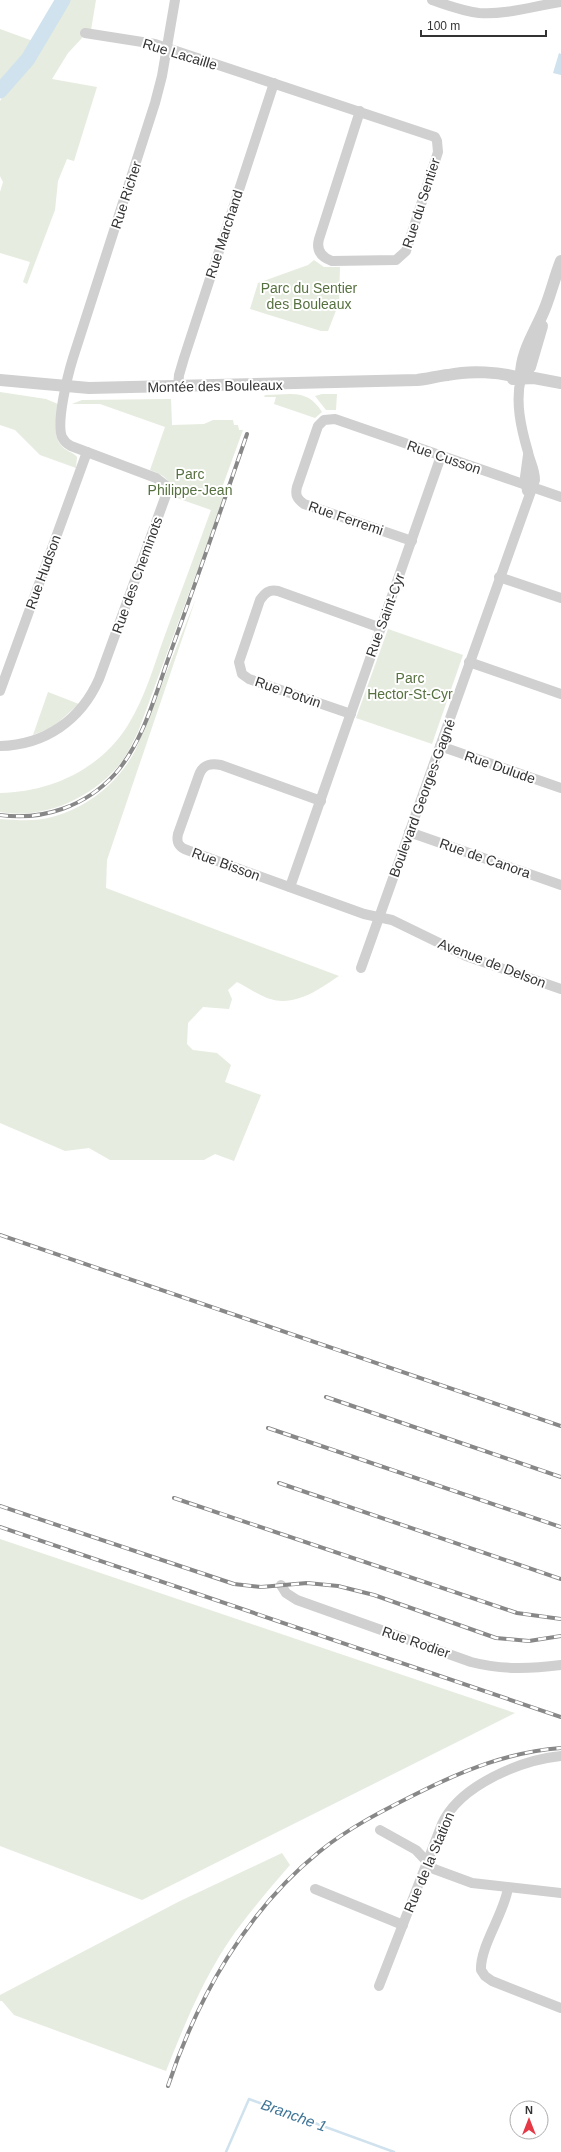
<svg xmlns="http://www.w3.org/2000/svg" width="561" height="2152" viewBox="0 0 561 2152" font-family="Arial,sans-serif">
<rect width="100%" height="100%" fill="#fff"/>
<g fill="#e6ecdf">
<polygon points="66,0 96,0 91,30 84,30 82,38 68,53 52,79 97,87 74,161 67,159 58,181 55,210 27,284 23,282 30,262 0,253 0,192 3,182 0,176 0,101 8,87 23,71"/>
<polygon points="0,29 33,41 17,65 0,83"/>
<polygon points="314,260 324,267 340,267 339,303 328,331 321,331 250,309 258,283 308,265"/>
<path d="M0,392L46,399L58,404C57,416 52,435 61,445C65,451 73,452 77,457L76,468L40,455L15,430L0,425Z"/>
<polygon points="322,394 337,394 336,410 326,410 315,396"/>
<path d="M265,395C290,395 307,388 322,412L315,418L274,404L276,397H264Z"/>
<path d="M171,399L172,425L204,424L213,420H233L234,425H238L239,430H243L223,485L224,498L138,732C132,743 128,754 120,764C92,798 44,820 0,812V793C51,792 101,769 128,725C145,698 154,665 165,635C180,594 196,552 211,510L171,496C172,480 164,475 150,470L165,427L100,404H72L82,400Z"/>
<path d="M196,598L107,860L106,888L339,976C318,990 294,1008 267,998C257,994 247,987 237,982L228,990L232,999L229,1009L203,1007L188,1023L187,1044L193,1050L217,1053L231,1065L225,1082L261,1095L234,1161L215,1154L204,1160H110L89,1148L65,1151L0,1123V819C17,820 35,822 52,817C89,807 119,782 136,749Z"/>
<polygon points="388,629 463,655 432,744 356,718"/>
<polygon points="48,692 79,704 53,727 33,735"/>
<polygon points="0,1539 515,1713 142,1900 0,1846"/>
<path d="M282,1853L290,1865C271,1887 253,1908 236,1931C205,1974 185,2023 166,2071L14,2015L2,2001H0V1995L180,1901Z"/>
</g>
<polygon fill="#cfe2ee" points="559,53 561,54 561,75 553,73"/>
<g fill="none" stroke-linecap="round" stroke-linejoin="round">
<polyline stroke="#cfe2ee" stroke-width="2.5" points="226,2152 249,2099 394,2152"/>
<polyline stroke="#cfe2ee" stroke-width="15" points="0,91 28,59 63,0"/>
<g stroke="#d0d0d0" stroke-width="10">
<path d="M432,0C447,5 462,11 479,13C506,15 534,6 561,2"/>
<path d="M85,33L155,44L435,137L437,141L438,152L406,251L396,260L332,261C321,257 316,250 319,239L360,111"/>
<polyline points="178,387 179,375 184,358 274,83"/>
<polyline points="527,491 525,477 528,455"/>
<path d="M412,541L304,504C297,499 295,495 297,487L318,426L324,420L335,419L561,497"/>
<polyline points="499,577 561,598"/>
<polyline points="469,662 561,694"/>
<polyline points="0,691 87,452"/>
<path d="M351,714L249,679L242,674L239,662L260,600C265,593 269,589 278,591L381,628"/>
<path d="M0,746C45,745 81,720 99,679L166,495L165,485L156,478L71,446C67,444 64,441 62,437C56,422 68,374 73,358L155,103L162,76L175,0"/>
<polyline points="440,746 561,788"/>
<path d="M321,801L221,765C211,763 203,764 199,775L178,834C176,843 179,847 187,850L364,914L392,920L466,956L561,989"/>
<polyline points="409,832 561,885"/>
<polyline points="290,887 441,456"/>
<path d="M361,968L535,480C535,469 530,462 528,452C521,428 515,402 521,378"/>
<path d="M281,1585L286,1593L297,1600L471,1662C502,1670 530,1669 561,1665"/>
<polyline points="380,1830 416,1850 434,1869 472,1883 561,1893"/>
<path d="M508,1888C504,1914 480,1946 481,1970L485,1976L492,1981L561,2008"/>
<polyline points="315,1889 403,1925"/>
<path d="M379,1986L442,1824C460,1785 521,1760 561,1756"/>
</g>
<g stroke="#d0d0d0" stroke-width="12">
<path d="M521,378C520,352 536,331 545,308C551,293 555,276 561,261"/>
<polyline points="521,378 530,367 542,326"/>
<polyline points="513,379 534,378 561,383"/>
<path d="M0,380L89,388L417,380C428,379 437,376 448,375C471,370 499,372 521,378"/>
</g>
<defs>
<g id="rail">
<path d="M0,815C43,821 86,806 115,774C144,741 156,692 171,651C197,579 222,507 247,434"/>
<polyline points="0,1235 561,1426"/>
<polyline points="326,1397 561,1477"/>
<polyline points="268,1428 561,1527"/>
<polyline points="279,1483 561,1579"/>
<polyline points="174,1498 517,1613 561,1619"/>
<polyline points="0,1506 234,1584 261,1587 307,1583 338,1586 374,1595 496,1638 529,1641 561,1636"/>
<polyline points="0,1527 561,1717"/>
<path d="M168,2086C197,1998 247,1910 319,1852C348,1828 384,1810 418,1793C464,1770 509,1752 561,1748"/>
</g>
</defs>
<use href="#rail" stroke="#888" stroke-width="4"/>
<use href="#rail" stroke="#fff" stroke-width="2.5" stroke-dasharray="8" stroke-linecap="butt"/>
</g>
<g text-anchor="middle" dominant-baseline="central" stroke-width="4" stroke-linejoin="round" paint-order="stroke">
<g font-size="14" fill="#333" stroke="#fff">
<text transform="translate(180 54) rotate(17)">Rue Lacaille</text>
<text transform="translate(126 195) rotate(-72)">Rue Richer</text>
<text transform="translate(421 203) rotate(-72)">Rue du Sentier</text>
<text transform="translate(224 234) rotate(-72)">Rue Marchand</text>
<text transform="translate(215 386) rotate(-1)">Montée des Bouleaux</text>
<text transform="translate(444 457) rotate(19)">Rue Cusson</text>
<text transform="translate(346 518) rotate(19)">Rue Ferremi</text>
<text transform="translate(43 572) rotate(-70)">Rue Hudson</text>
<text transform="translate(137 575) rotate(-70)">Rue des Cheminots</text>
<text transform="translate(385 615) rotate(-70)">Rue Saint-Cyr</text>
<text transform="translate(288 692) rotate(19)">Rue Potvin</text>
<text transform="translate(500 767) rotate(19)">Rue Dulude</text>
<text transform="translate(422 798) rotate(-70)">Boulevard Georges-Gagné</text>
<text transform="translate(485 858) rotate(19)">Rue de Canora</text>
<text transform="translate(226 864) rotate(20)">Rue Bisson</text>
<text transform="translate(492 963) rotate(21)">Avenue de Delson</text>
<text transform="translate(416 1642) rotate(19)">Rue Rodier</text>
<text transform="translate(429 1862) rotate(-67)">Rue de la Station</text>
</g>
<g font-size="14" fill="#56703f" stroke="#fff">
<text x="309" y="288">Parc du Sentier<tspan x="309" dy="16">des Bouleaux</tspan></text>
<text x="190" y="474">Parc<tspan x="190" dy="16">Philippe-Jean</tspan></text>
<text x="410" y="678">Parc<tspan x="410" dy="16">Hector-St-Cyr</tspan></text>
</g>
<g font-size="15" font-style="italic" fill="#3f7597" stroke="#fff">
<text transform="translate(294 2115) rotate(20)">Branche 1</text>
</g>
</g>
<g transform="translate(529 2120)"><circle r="19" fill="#ffffff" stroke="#adadad"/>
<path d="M0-3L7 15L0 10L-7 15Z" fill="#e63946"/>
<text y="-6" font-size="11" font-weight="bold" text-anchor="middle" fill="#333333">N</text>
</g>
<path d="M421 30v6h125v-6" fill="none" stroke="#333333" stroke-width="2"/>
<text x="427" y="30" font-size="12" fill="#333333" stroke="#ffffff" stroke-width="3" paint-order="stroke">100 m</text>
</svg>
